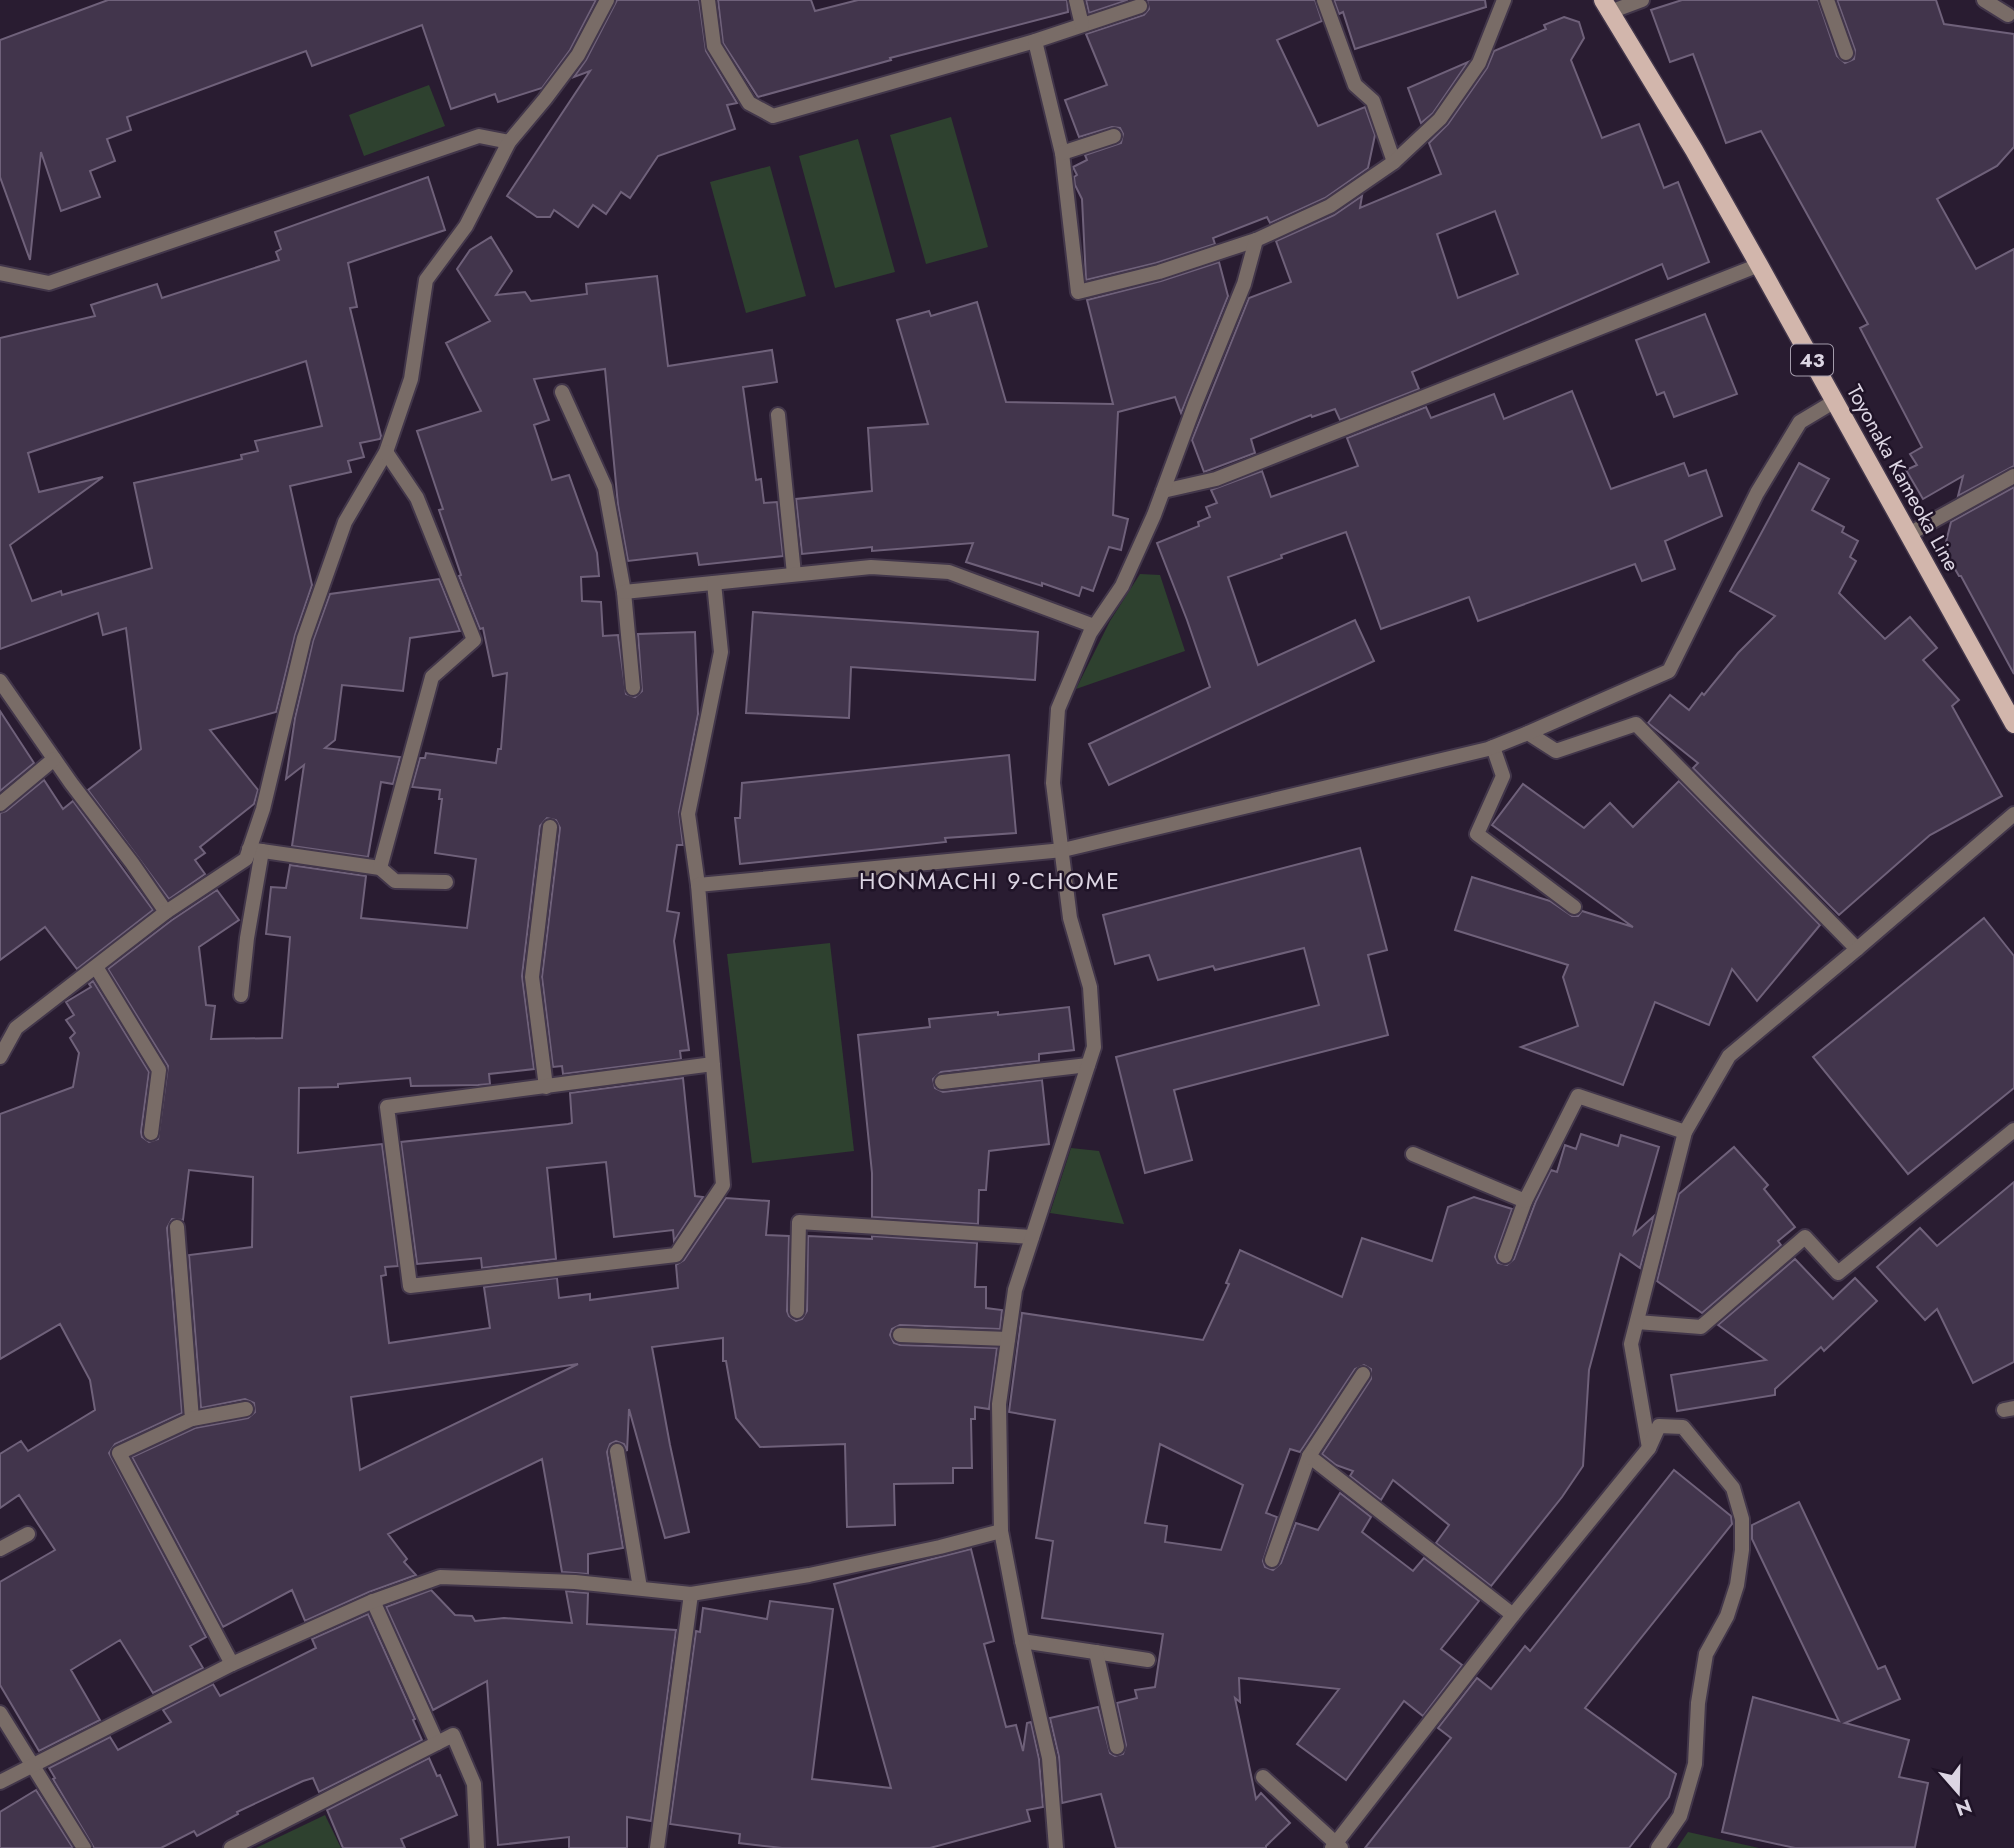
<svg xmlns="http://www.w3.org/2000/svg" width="2014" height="1848" viewBox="0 0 2014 1848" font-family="Jost,sans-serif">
<rect width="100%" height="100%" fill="#291c31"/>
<g fill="#2e412f">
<polygon points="429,85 445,126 364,156 349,115"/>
<polygon points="951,117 988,247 926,264 890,135"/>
<polygon points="858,139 895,272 835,288 799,156"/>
<polygon points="770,166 806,296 746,313 710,182"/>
<polygon points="1140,574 1160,575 1185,651 1076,689 1110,621"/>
<polygon points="830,943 854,1151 752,1163 727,954"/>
<polygon points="1071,1148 1099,1151 1124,1224 1050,1213"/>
<polygon points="325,1815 341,1848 256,1848"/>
<polygon points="1688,1832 1759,1848 1677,1848"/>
</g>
<g fill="#42354c" stroke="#6f617a" stroke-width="2" fill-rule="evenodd">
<polygon points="108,0 596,0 570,50 542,88 498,102 495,94 451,109 422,25 312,66 306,51 127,117 131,130 107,139 115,161 90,171 100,197 61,211 41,152 30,260 0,177 0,40"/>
<polygon points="617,0 699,0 706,51 737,103 727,105 735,129 658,156 630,198 621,192 606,214 593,205 578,227 554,210 550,217 537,217 507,196 590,71 574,77 586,60"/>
<polygon points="718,0 811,0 815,11 858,0 1067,0 1068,12 890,58 891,60 758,97 723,43"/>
<polygon points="1086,0 1128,0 1089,13"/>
<polygon points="1147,0 1315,0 1322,21 1277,40 1318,126 1365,107 1375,135 1368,168 1325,198 1270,223 1267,217 1213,238 1215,244 1156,263 1086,280 1082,199 1075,185 1074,177 1077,175 1073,167 1087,160 1085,155 1121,143 1123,134 1120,128 1112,127 1079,137 1065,100 1107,85 1086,34 1144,15 1149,9"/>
<polygon points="1334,0 1485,0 1486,7 1355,49 1343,12 1339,14"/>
<polygon points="1682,0 1818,0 1837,56 1845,63 1854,59 1855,50 1837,0 1936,0 1944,24 2014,34 2014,147 1997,166 1937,199 1976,269 2014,249 2014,466 1958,496 1963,476 1923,499 1906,470 1917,465 1910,454 1922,447 1860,328 1868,324 1761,131 1726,143 1693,54 1670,62 1651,10"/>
<path d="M1564,17L1579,22L1584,38L1571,60L1602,138L1639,124L1664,188L1678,182L1709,262L1668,279L1662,264L1412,372L1419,389L1340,420L1335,409L1312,417L1311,415L1251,439L1255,453L1204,472L1192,440L1249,298L1291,282L1276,241L1334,215L1362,196L1360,208L1441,174L1429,143L1448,124L1487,68L1494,51L1546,29L1544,25ZM1495,211L1518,274L1458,298L1437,234Z"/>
<polygon points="1468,62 1433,113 1421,123 1408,88"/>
<path d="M428,177L445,230L348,263L357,307L350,308L381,436L380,439L360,443L364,457L348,461L351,472L290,486L312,585L295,635L276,712L210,730L258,790L254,804L200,847L205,853L195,860L205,874L169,899L88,790L141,749L126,628L103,635L98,613L0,649V338L95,316L91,305L157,284L162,298L279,260L276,252L281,249L275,232ZM306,361L322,426L255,441L258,451L241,455L242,459L134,483L152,568L62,595L61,591L32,601L10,545L103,477L39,492L28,453Z"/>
<path d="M491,237L512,271L496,295L525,292L531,301L587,294L586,284L657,276L668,366L772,350L777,382L743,387L756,480L761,479L764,503L777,502L783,556L699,565L697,553L628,561L618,505L605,369L534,379L549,420L534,425L552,480L569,475L597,553L599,576L581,577L582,601L601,602L603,636L618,635L626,694L635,697L642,691L638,634L695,632L698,714L679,812L683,845H677L667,911L679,913L674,941L689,1050L680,1051L681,1059L563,1074L562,1066L553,1067L542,977L560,828L556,820L547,818L540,826L522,976L534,1069L489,1074L490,1084L478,1085L411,1086L410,1078L338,1084V1087L299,1088L298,1153L382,1144L398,1266L385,1267L386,1275L381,1276L389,1343L490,1328L484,1287L557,1278L559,1298L590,1294V1300L678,1288L676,1265L684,1260L726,1198L769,1201L766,1235L789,1236L787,1311L789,1316L796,1321L802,1319L807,1311L808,1236L872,1239V1236L977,1243L975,1287H986V1308L1002,1310L1000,1329L900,1325L892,1329L890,1335L894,1343L900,1345L997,1348L989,1409L975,1407V1419H971L972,1468H953V1483L894,1484L895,1525L847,1527L845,1444L760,1447L736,1418L726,1361H723V1338L652,1347L670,1445L689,1532L665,1538L629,1409L627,1451L624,1444L616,1441L610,1444L607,1452L623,1548L588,1554V1574L562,1572L542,1459L388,1534L407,1559L404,1562L416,1575L369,1592L305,1621L292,1590L223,1627L132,1457L195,1428L248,1418L255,1412L254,1403L245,1399L201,1408L189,1255L252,1247L253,1177L189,1170L183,1220L172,1219L167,1228L182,1413L115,1444L109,1453L206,1637L190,1646L203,1668L153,1693L120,1640L71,1670L100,1720L39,1751L0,1685V1582L55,1550L19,1495L0,1508V1454L21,1441L28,1451L95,1410L90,1380L60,1324L0,1359V1114L73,1087L79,1053L70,1038L75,1033L66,1020L74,1015L66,1002L91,987L89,984L93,981L149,1072L141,1132L142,1137L149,1142L158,1139L168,1066L108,969L172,920L217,890L239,920L199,947L206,1005L215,1006L211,1039L282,1038L290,937L266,934L271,887L286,888L290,865L366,876L361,918L467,928L476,859L435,853L442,799H439L440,790L412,787L420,758H425L426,753L496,763L498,749H501L507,673L493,676L483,628L480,629L459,576L461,575L439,510L443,509L417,431L481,411L446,343L490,321L457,269L470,250ZM578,1364L360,1470L351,1397Z"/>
<polygon points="1219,262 1228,296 1181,413 1175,397 1118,412 1113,515 1128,519 1121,550 1109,547 1093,591 1082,587 1079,596 1042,583 1042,586 966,562 973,543 872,551 872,547 802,554 796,499 872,491 868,428 928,424 897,320 929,311 931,316 977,302 1006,402 1113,404 1087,300 1161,281"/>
<polygon points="1705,314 1737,394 1674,417 1664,392 1657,395 1636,340"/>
<polygon points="1572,391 1611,489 1684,463 1689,476 1706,470 1722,516 1665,541 1675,569 1642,581 1635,564 1478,621 1469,597 1381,629 1346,532 1281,555 1282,558 1228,577 1258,665 1355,620 1374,661 1109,785 1089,744 1210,687 1187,620 1157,543 1199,526 1198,522 1210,517 1206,507 1217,503 1211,490 1262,471 1271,497 1358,466 1347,438 1426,407 1431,418 1494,394 1504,419"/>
<polygon points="1799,463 1829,479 1812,510 1844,527 1842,532 1858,541 1850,557 1856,561 1839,593 1885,639 1910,617 1937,648 1923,660 1959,700 1952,706 2002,796 1930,835 1839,915 1693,768 1698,763 1648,723 1670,695 1689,710 1702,693 1704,695 1738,653 1775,616 1730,591"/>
<polygon points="2014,487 2014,674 1961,576 1959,576 1944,550 1951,522"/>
<polygon points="439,579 460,631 410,638 403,691 342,685 335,740 325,748 400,757 393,784 381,782 368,857 292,846 304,765 286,779 295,718 313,641 330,594"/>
<polygon points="753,612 1038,632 1035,680 851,667 849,718 746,713"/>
<polygon points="0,711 34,763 0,791"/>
<polygon points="1009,755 1016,833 945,838 946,842 740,864 735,818 740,818 742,783"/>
<polygon points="44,780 63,809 73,801 153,910 77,969 45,927 0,960 0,813 6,811"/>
<polygon points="1679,781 1820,925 1757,1001 1732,969 1709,1025 1655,1002 1623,1085 1521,1047 1578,1026 1563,977 1568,965 1455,930 1472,877 1550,901 1572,916 1578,916 1582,911 1633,927 1492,825 1523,784 1584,828 1610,803 1633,827"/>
<polygon points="1360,848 1387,950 1368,955 1388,1035 1174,1090 1192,1160 1145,1173 1116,1057 1319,1005 1304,948 1215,970 1213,966 1158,980 1149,955 1115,964 1103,915"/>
<polygon points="1984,918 2014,956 2014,1088 1908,1174 1813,1057"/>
<polygon points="1069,1007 1074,1050 1039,1054 1039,1061 941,1072 933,1079 935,1088 943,1092 1042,1080 1049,1144 989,1151 986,1190 979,1190 978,1224 872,1217 872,1173 858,1035 930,1027 929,1019 998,1012 998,1015"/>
<polygon points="683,1078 695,1196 703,1197 674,1241 673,1230 614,1237 606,1162 547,1168 556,1259 482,1268 481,1258 417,1264 401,1142 568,1124 572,1123 570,1093"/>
<path d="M1581,1134L1618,1146L1621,1135L1659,1147L1634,1234L1654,1216L1640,1268L1620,1254L1589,1370L1583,1466L1562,1497L1491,1586L1436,1543L1449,1525L1393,1480L1381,1500L1350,1476L1353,1471L1336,1465L1322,1454L1371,1379V1369L1364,1365L1355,1369L1300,1452L1290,1449L1266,1513L1277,1517L1263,1561L1265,1567L1273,1570L1281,1563L1296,1523L1318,1530L1340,1493L1371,1517L1362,1532L1413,1571L1424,1558L1479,1601L1441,1649L1462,1665L1423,1716L1404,1701L1346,1780L1297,1744L1339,1689L1239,1678L1240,1702L1235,1698L1256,1799L1261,1793L1290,1823L1266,1846V1848H1116L1101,1794L1062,1803L1059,1757L1050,1718L1098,1707L1110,1753L1115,1756L1123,1754L1126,1745L1117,1703L1137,1698L1135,1690L1155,1687L1163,1634L1042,1618L1053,1541L1036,1538L1055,1420L1009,1412L1022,1313L1203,1340L1229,1284L1226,1283L1240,1250L1342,1297L1362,1238L1432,1261L1448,1207L1474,1197L1512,1209L1495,1257L1498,1263L1507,1265L1514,1259L1536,1201L1551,1170L1557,1172L1565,1145L1576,1149ZM1160,1444L1243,1485L1221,1550L1165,1542L1167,1526L1145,1523Z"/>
<polygon points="1734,1147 1768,1185 1764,1189 1795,1227 1778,1241 1781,1245 1702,1313 1657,1281 1679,1194"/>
<polygon points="2014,1182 2014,1362 1973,1383 1937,1309 1925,1320 1877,1267 1920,1228 1937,1246"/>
<polygon points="1795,1259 1833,1299 1855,1278 1877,1301 1824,1351 1821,1347 1775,1389 1775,1395 1677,1411 1671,1375 1766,1360 1718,1325"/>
<polygon points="1674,1470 1731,1516 1732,1524 1585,1708 1676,1774 1669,1797 1629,1848 1365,1848 1451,1738 1438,1728 1477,1678 1491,1689 1525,1646 1530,1651"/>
<polygon points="1799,1502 1878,1669 1885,1666 1900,1699 1845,1723 1909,1740 1899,1777 1928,1783 1915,1847 1795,1848 1722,1832 1753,1697 1839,1721 1752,1539 1752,1525"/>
<polygon points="971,1549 994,1641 984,1644 1006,1727 1016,1725 1023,1751 1027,1723 1031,1722 1039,1759 1043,1807 1027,1810 1030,1821 930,1848 782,1848 739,1843 740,1834 670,1824 696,1631 700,1632 703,1608 767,1619 770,1601 833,1609 812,1779 891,1788 834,1584"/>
<polygon points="431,1590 455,1615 472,1616 475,1621 504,1618 572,1623 566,1591 574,1592 588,1593 587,1624 676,1630 651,1821 627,1817 627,1848 569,1848 569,1837 498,1845 487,1681 433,1710 386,1607"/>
<polygon points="368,1614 415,1719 413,1720 422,1740 319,1792 313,1778 303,1781 237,1812 238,1814 197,1836 194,1831 161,1848 94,1848 53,1779 55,1778 49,1768 110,1737 118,1750 171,1722 163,1710 213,1684 220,1696 316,1648 312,1639"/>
<polygon points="429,1758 437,1776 440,1775 457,1815 401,1839 405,1848 343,1848 327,1810"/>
<polygon points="36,1790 73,1848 0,1848 0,1812"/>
</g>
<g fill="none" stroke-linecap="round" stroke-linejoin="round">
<defs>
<g id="service">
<polyline points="1827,0 1846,53"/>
<polyline points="778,415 794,574"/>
<polyline points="1909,534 2014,476"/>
<polyline points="1493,747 1503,776 1477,834 1574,907"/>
<polyline points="249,849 380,868 395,881 446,882"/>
<polyline points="241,995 247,938 262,851"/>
<polyline points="942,1082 1088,1065"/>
<polyline points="546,1087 532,977 550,827"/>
<polyline points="1505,1256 1525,1201"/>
<polyline points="900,1335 1008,1339"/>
<polyline points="1272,1560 1309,1456 1363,1374"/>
<polyline points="373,1601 437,1743"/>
<polyline points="1022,1641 1148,1660"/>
<polyline points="1096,1652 1117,1747"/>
<polyline points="657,1848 691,1594"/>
</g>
<g id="minor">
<polyline points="708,0 714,46 749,103 773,116 1035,41 1140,6"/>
<polyline points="1076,0 1082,25"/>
<polyline points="1324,0 1355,85 1373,101 1394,162"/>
<polyline points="1984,0 2008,15"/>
<polyline points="1610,12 1642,0"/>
<polyline points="1035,41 1062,153 1078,292 1159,272 1256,240"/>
<polyline points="1062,153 1114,136"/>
<polyline points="0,273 49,283 479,136 509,142"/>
<polyline points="562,392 605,487 624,592 633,688"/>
<polyline points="1163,491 1216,479 1759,265"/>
<polyline points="624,592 871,567 949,572 1094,626"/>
<polyline points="0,681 71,783 132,863 166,912 246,859 263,809 304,638 345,522 386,452 411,379 426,280 466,226 509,142 545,99 578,55 607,0"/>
<polyline points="1528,733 1556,751 1636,724 1857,949"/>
<polyline points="0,804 54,759"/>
<polyline points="380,868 432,677 474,640 417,498 386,452"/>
<polyline points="698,885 688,814 721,652 714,583"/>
<polyline points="96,967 159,1070 151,1133"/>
<polyline points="0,1057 16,1028 166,912"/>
<polyline points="713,1064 387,1107 410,1286 676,1255 723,1185 698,885 1063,850 1488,749 1528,733 1669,671 1757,493 1800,422 1835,401"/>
<polyline points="1413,1154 1525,1201 1578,1096 1685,1132"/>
<polyline points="177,1227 192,1419 119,1453 232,1664"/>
<polyline points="797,1311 799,1222 1032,1237"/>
<polyline points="1637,1322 1701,1327 1805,1237 1838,1273 2014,1130"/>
<polyline points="2004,1410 2014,1408"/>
<polyline points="192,1419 246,1409"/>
<polyline points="1649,1448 1631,1344 1685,1132 1729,1056 1857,949 2014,814"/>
<polyline points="617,1451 640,1588"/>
<polyline points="1309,1456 1513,1615"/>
<polyline points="1001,1531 1022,1641 1049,1758 1056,1848"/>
<polyline points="0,1549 28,1534"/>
<polyline points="0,1713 84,1848"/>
<polyline points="1263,1777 1341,1848"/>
<polyline points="0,1782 232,1664 373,1601 440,1577 575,1582 691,1594 809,1575 940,1547 1001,1531 999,1404 1015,1290 1094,1047 1090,987 1070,918 1053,783 1058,709 1090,633 1122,586 1154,515 1195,404 1244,284 1256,240 1330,206 1394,162 1440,119 1479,63 1504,0"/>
<polyline points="231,1848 453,1735 474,1784 477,1848"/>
<polyline points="1332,1848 1513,1615 1649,1448 1659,1426 1683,1427 1733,1488 1742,1519 1742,1550 1737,1585 1727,1616 1706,1654 1698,1703 1695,1764 1680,1816 1658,1848"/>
</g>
<polyline id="primary" points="1603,0 1694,150 1759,265 2014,724"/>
</defs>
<use href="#service" stroke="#42364a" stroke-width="18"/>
<use href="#minor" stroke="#42364a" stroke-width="18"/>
<use href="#primary" stroke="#42364a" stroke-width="21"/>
<use href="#service" stroke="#796c67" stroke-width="14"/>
<use href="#minor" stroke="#796c67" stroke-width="14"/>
<use href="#primary" stroke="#d2b6ac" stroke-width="18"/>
</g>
<g text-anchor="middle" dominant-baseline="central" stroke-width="5" stroke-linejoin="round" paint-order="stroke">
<rect fill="#1f1327" stroke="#a39bab" stroke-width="2" x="1791" y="344.5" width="42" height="31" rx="5"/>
<g font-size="19" font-weight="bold" fill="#dcd5e3">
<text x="1812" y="360">43</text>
</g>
<g font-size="21" fill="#dcd5e3" stroke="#1f1327">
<text transform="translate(1903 478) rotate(61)">Toyonaka Kameoka Line</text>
</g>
<g font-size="23" letter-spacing="2" fill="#dcd5e3" stroke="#1f1327">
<text x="990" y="881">HONMACHI 9-CHOME</text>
</g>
</g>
<g transform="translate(1958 1792) rotate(160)" stroke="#1f1327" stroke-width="5" paint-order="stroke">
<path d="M0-5L12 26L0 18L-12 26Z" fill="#dcd5e3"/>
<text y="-10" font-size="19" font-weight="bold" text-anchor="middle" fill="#dcd5e3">N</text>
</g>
</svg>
